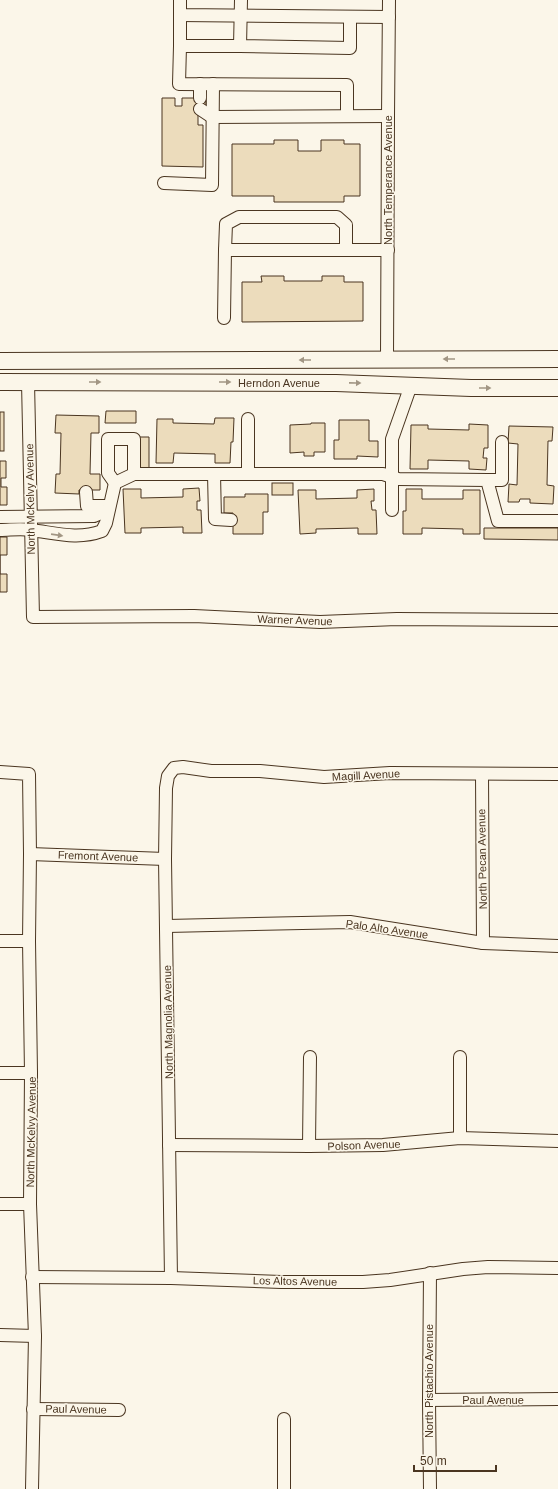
<svg xmlns="http://www.w3.org/2000/svg" width="558" height="1489" viewBox="0 0 558 1489" font-family="Arial,sans-serif">
<rect width="100%" height="100%" fill="#fbf6e9"/>
<g fill="#ecdcbc" stroke="#4a3520">
<polygon points="162,98 175,98 175,106 182,106 182,98 206,98 206,109 198,109 198,125 203,125 203,167 162,166"/>
<polygon points="274,140 298,140 298,151 321,151 321,140 344,140 344,144 360,144 360,196 344,196 344,202 274,202 274,196 232,196 232,144 274,144"/>
<polygon points="261,276 284,276 284,281 322,281 322,276 344,276 344,282 363,282 363,321 242,322 242,282 262,282"/>
<polygon points="106,411 136,411 136,423 105,423"/>
<rect x="0" y="412" width="4" height="39"/>
<polygon points="56,415 99,416 99,433 91,433 90,474 100,474 100,490 79,490 79,494 55,493 56,474 60,474 61,433 55,433"/>
<polygon points="215,418 234,418 233,442 231,442 230,463 215,463 215,454 174,453 173,463 156,463 157,419 173,419 173,423 214,424"/>
<polygon points="339,420 369,420 369,441 378,441 378,457 357,456 357,459 334,459 334,440 339,440"/>
<polygon points="311,423 325,423 325,452 314,452 314,456 304,456 304,452 290,453 290,425 311,424"/>
<polygon points="469,424 488,425 488,448 484,448 483,458 487,458 486,470 469,469 469,461 428,460 428,469 410,469 411,425 428,425 428,429 469,430"/>
<polygon points="509,426 553,427 552,441 548,441 547,485 554,486 553,504 530,503 530,499 520,499 519,502 508,502 509,484 517,485 518,444 508,443"/>
<polygon points="138,437 149,437 149,469 137,469"/>
<polygon points="0,461 6,461 6,478 1,478 1,487 7,487 7,505 0,505"/>
<rect x="272" y="483" width="21" height="12"/>
<polygon points="199,488 200,501 197,501 197,510 201,510 202,533 183,533 183,527 141,528 141,533 125,533 123,489 141,489 141,498 183,497 183,489"/>
<polygon points="374,489 374,501 371,501 372,510 376,510 377,534 358,534 358,528 316,529 316,533 300,534 298,490 316,490 316,499 357,498 357,490"/>
<polygon points="406,489 422,489 422,499 463,499 463,490 480,490 480,534 463,534 463,529 422,528 422,534 403,534 403,511 406,511"/>
<polygon points="245,494 268,494 268,512 263,512 263,534 233,534 233,513 224,513 224,497 245,497"/>
<polygon points="484,528 558,528 558,540 484,539"/>
<polygon points="0,537 7,537 7,555 0,555 0,574 7,574 7,592 0,592"/>
</g>
<g fill="none" stroke-linecap="round" stroke-linejoin="round">
<defs>
<g id="minor">
<polyline points="180,0 180,15 389,17"/>
<polyline points="241,0 240,46 350,48 350,17"/>
<polyline points="180,15 180,46 240,46"/>
<polyline points="180,46 179,84 347,85 347,116"/>
<polyline points="200,84 200,98"/>
<polyline points="200,109 212,117 388,116"/>
<polyline points="164,183 212,185 213,84"/>
<polyline points="225,250 226,224 239,217 337,217 346,225 346,250"/>
<polyline points="224,318 225,250 388,250"/>
<polyline points="387,359 388,116 389,0"/>
<polyline points="28,382 33,617 194,616 320,622 397,619 558,620"/>
<polyline points="248,419 248,474"/>
<polyline points="214,474 215,519 231,520"/>
<polyline points="487,480 502,480 502,442"/>
<polyline points="115,483 108,473 108,439 134,439 134,474"/>
<polyline points="86,492 87,506 109,506"/>
<polyline points="392,510 392,439 411,385"/>
<polyline points="0,517 94,516 108,510"/>
<path d="M0,530C10,530 21,528 31,530C56,533 78,540 102,531L106,523L115,483L134,474H383L398,479L487,480L498,521H558"/>
<polyline points="0,772 29,774 30,854 29,941 31,1073 30,1204 35,1336 32,1489"/>
<polyline points="482,774 483,943"/>
<polyline points="30,854 165,859"/>
<polyline points="167,926 350,922 483,943 558,946"/>
<polyline points="0,941 29,941"/>
<polyline points="460,1057 460,1138"/>
<polyline points="0,1073 31,1073"/>
<polyline points="169,1145 309,1146 383,1145 460,1138 558,1141"/>
<polyline points="309,1146 310,1057"/>
<polyline points="0,1204 30,1204"/>
<polyline points="430,1273 429,1400 430,1489"/>
<polyline points="32,1277 171,1278 281,1282 363,1282 390,1280 463,1269 488,1267 558,1268"/>
<polyline points="171,1278 165,859 166,788 168,776 174,768 183,767 211,771 260,771 324,777 390,773 558,774"/>
<polyline points="0,1335 35,1336"/>
<polyline points="429,1400 558,1399"/>
<polyline points="33,1409 119,1410"/>
<polyline points="284,1489 284,1419"/>
</g>
<g id="major">
<polyline points="0,361 558,359"/>
<polyline points="0,382 336,383 471,388 558,388"/>
</g>
</defs>
<use href="#minor" stroke="#4a3520" stroke-width="14"/>
<use href="#major" stroke="#4a3520" stroke-width="18"/>
<use href="#minor" stroke="#fbf6e9" stroke-width="12"/>
<use href="#major" stroke="#fbf6e9" stroke-width="16"/>
</g>
<defs><path id="oneway-solid" d="M-6-.8H1V-3.2L6.5 0L1 3.2V.8H-6Z"/></defs>
<g fill="#a29684">
<use href="#oneway-solid" transform="translate(449 359) rotate(-180)"/>
<use href="#oneway-solid" transform="translate(305 360) rotate(180)"/>
<use href="#oneway-solid" transform="translate(95 382)"/>
<use href="#oneway-solid" transform="translate(225 382)"/>
<use href="#oneway-solid" transform="translate(355 383) rotate(1)"/>
<use href="#oneway-solid" transform="translate(485 388)"/>
<use href="#oneway-solid" transform="translate(57 535) rotate(8)"/>
</g>
<g text-anchor="middle" dominant-baseline="central" stroke-width="3" stroke-linejoin="round" paint-order="stroke">
<g font-size="11" fill="#4a3520" stroke="#fbf6e9">
<text transform="translate(388 180) rotate(-90)">North Temperance Avenue</text>
<text x="279" y="383">Herndon Avenue</text>
<text transform="translate(30 499) rotate(-91)">North McKelvy Avenue</text>
<text transform="translate(295 620) rotate(2)">Warner Avenue</text>
<text transform="translate(366 775) rotate(-3)">Magill Avenue</text>
<text transform="translate(98 856) rotate(2)">Fremont Avenue</text>
<text transform="translate(482 859) rotate(-91)">North Pecan Avenue</text>
<text transform="translate(387 929) rotate(8)">Palo Alto Avenue</text>
<text transform="translate(168 1022) rotate(-91)">North Magnolia Avenue</text>
<text transform="translate(31 1132) rotate(-89)">North McKelvy Avenue</text>
<text transform="translate(364 1145) rotate(-2)">Polson Avenue</text>
<text transform="translate(295 1281) rotate(1)">Los Altos Avenue</text>
<text transform="translate(429 1381) rotate(-90)">North Pistachio Avenue</text>
<text x="493" y="1400">Paul Avenue</text>
<text transform="translate(76 1409) rotate(1)">Paul Avenue</text>
</g>
</g>
<path d="M414 1465v6h82v-6" fill="none" stroke="#4a3520" stroke-width="2"/>
<text x="420" y="1465" font-size="12" fill="#4a3520" stroke="#fbf6e9" stroke-width="3" paint-order="stroke">50 m</text>
</svg>
